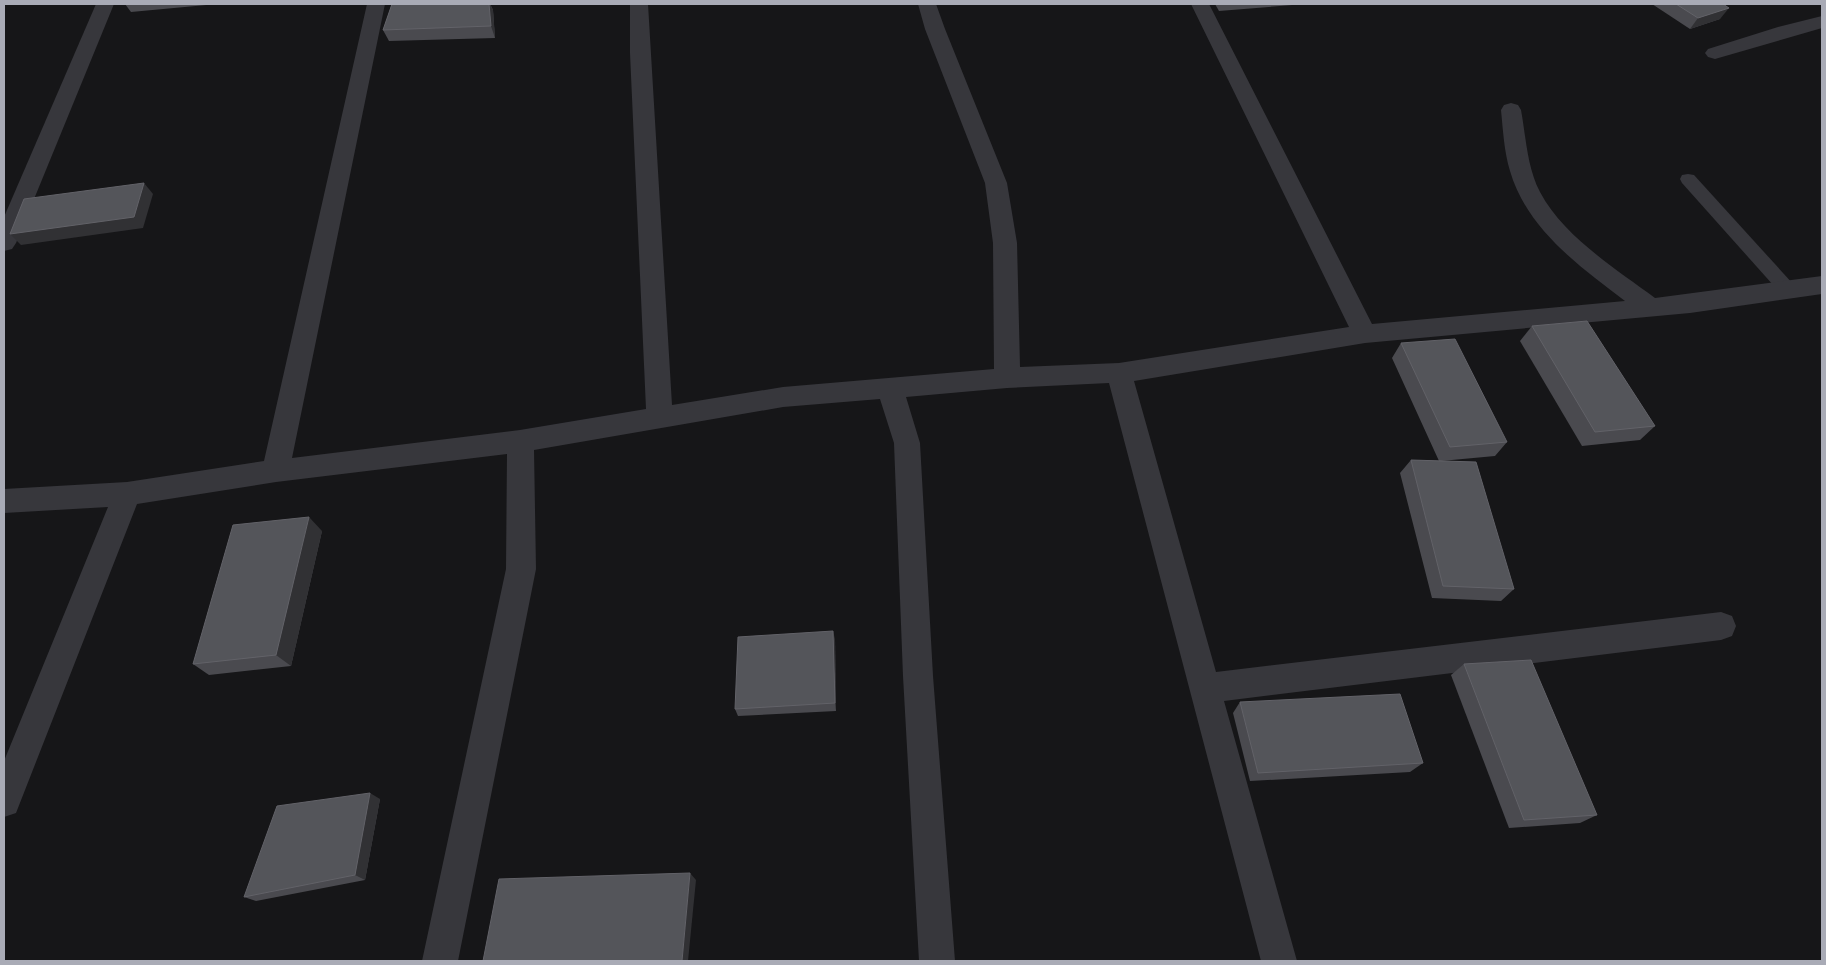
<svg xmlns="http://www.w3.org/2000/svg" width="1826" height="965" viewBox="0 0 1826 965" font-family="'DM Sans',sans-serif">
<rect width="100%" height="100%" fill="#161618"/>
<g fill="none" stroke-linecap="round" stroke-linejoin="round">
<polygon fill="#37373c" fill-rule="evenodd" points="1688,174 1694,175 1794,285 1797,290 1794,295 1788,296 1782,295 1682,183 1680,179 1682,175"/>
<g fill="#37373c" fill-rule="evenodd">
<polygon points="96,4 114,4 16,243 12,249 4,251 4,217"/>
<path d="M367,4H385L292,458L520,430L646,409L630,53V4H648L672,405L783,387L994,369L993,243L985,183L925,29L918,4H936L945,29L1007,183L1017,243L1020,367L1119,363L1349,327L1191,4H1209L1372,324L1625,301C1579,266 1527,229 1510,171C1504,151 1503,130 1501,110L1504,105L1511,103L1518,105L1521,110C1526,137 1527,167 1540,192C1563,236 1616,269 1655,298L1822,276V294L1690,313L1365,343L1134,381L1216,672L1721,612L1732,616L1736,626L1732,636L1721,640L1224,701L1297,961H1261L1109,383L1007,388L906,397L920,443L933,676L955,961H919L903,676L894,443L880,399L783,407L534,450L536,569L458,961H422L506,569L507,454L276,482L137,504L16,813L4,817V761L108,507L4,513V489L127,482L264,461Z"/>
<polygon points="1822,16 1822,28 1715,59 1708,57 1705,53 1708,49 1778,27"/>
</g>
</g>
<g fill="#4a4a4f">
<polygon points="125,4 217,4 131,12"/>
<polygon points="392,4 490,4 493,10 495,38 389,41 383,30"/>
<polygon points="1215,4 1305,4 1219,11"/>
<polygon points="1652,4 1723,4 1720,19 1690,29"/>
<polygon points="1532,326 1655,426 1640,440 1582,446 1520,341"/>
<polygon points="1401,343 1507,442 1495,456 1441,461 1514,589 1501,601 1432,598 1400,473 1411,460 1439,461 1392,358"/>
<polygon points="322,531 291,666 209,675 193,664"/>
<polygon points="835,639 836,711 738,716 735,709"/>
<polygon points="1464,664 1597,815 1580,823 1509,828 1451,675"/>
<polygon points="1240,702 1423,763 1410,772 1250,781 1233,713"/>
<polygon points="380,799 365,880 256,901 244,897"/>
</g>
<g fill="#313134">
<polygon points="489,4 490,4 493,10 495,38 491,26"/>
<polygon points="1729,8 1720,19 1690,29 1698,18"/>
<polygon points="144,183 153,194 143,228 21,245 10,234"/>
<polygon points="309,517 322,531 291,666 276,655"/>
<polygon points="833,631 835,639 836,711 835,703"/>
<polygon points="370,793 380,799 365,880 355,875"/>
<polygon points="690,873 696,880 688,961 682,961"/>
</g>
<g fill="#54555a" stroke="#626268">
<polygon points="392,4 489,4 491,26 383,30"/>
<polygon points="1676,4 1723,4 1729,8 1698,18"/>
<polygon points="144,183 134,217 10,234 24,199"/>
<polygon points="1587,321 1655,426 1595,432 1532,326"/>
<polygon points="1455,339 1507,442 1450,447 1401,343"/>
<polygon points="1411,460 1476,462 1514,589 1443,586"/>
<polygon points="309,517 276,655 193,664 233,525"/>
<polygon points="833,631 835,703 735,709 738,637"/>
<polygon points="1531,660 1597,815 1524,820 1464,664"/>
<polygon points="1400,694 1423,763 1258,773 1240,702"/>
<polygon points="370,793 355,875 244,897 277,806"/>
<polygon points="690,873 682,961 483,961 499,879"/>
</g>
<rect width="1826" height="965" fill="none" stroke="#a9abb6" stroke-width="10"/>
</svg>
